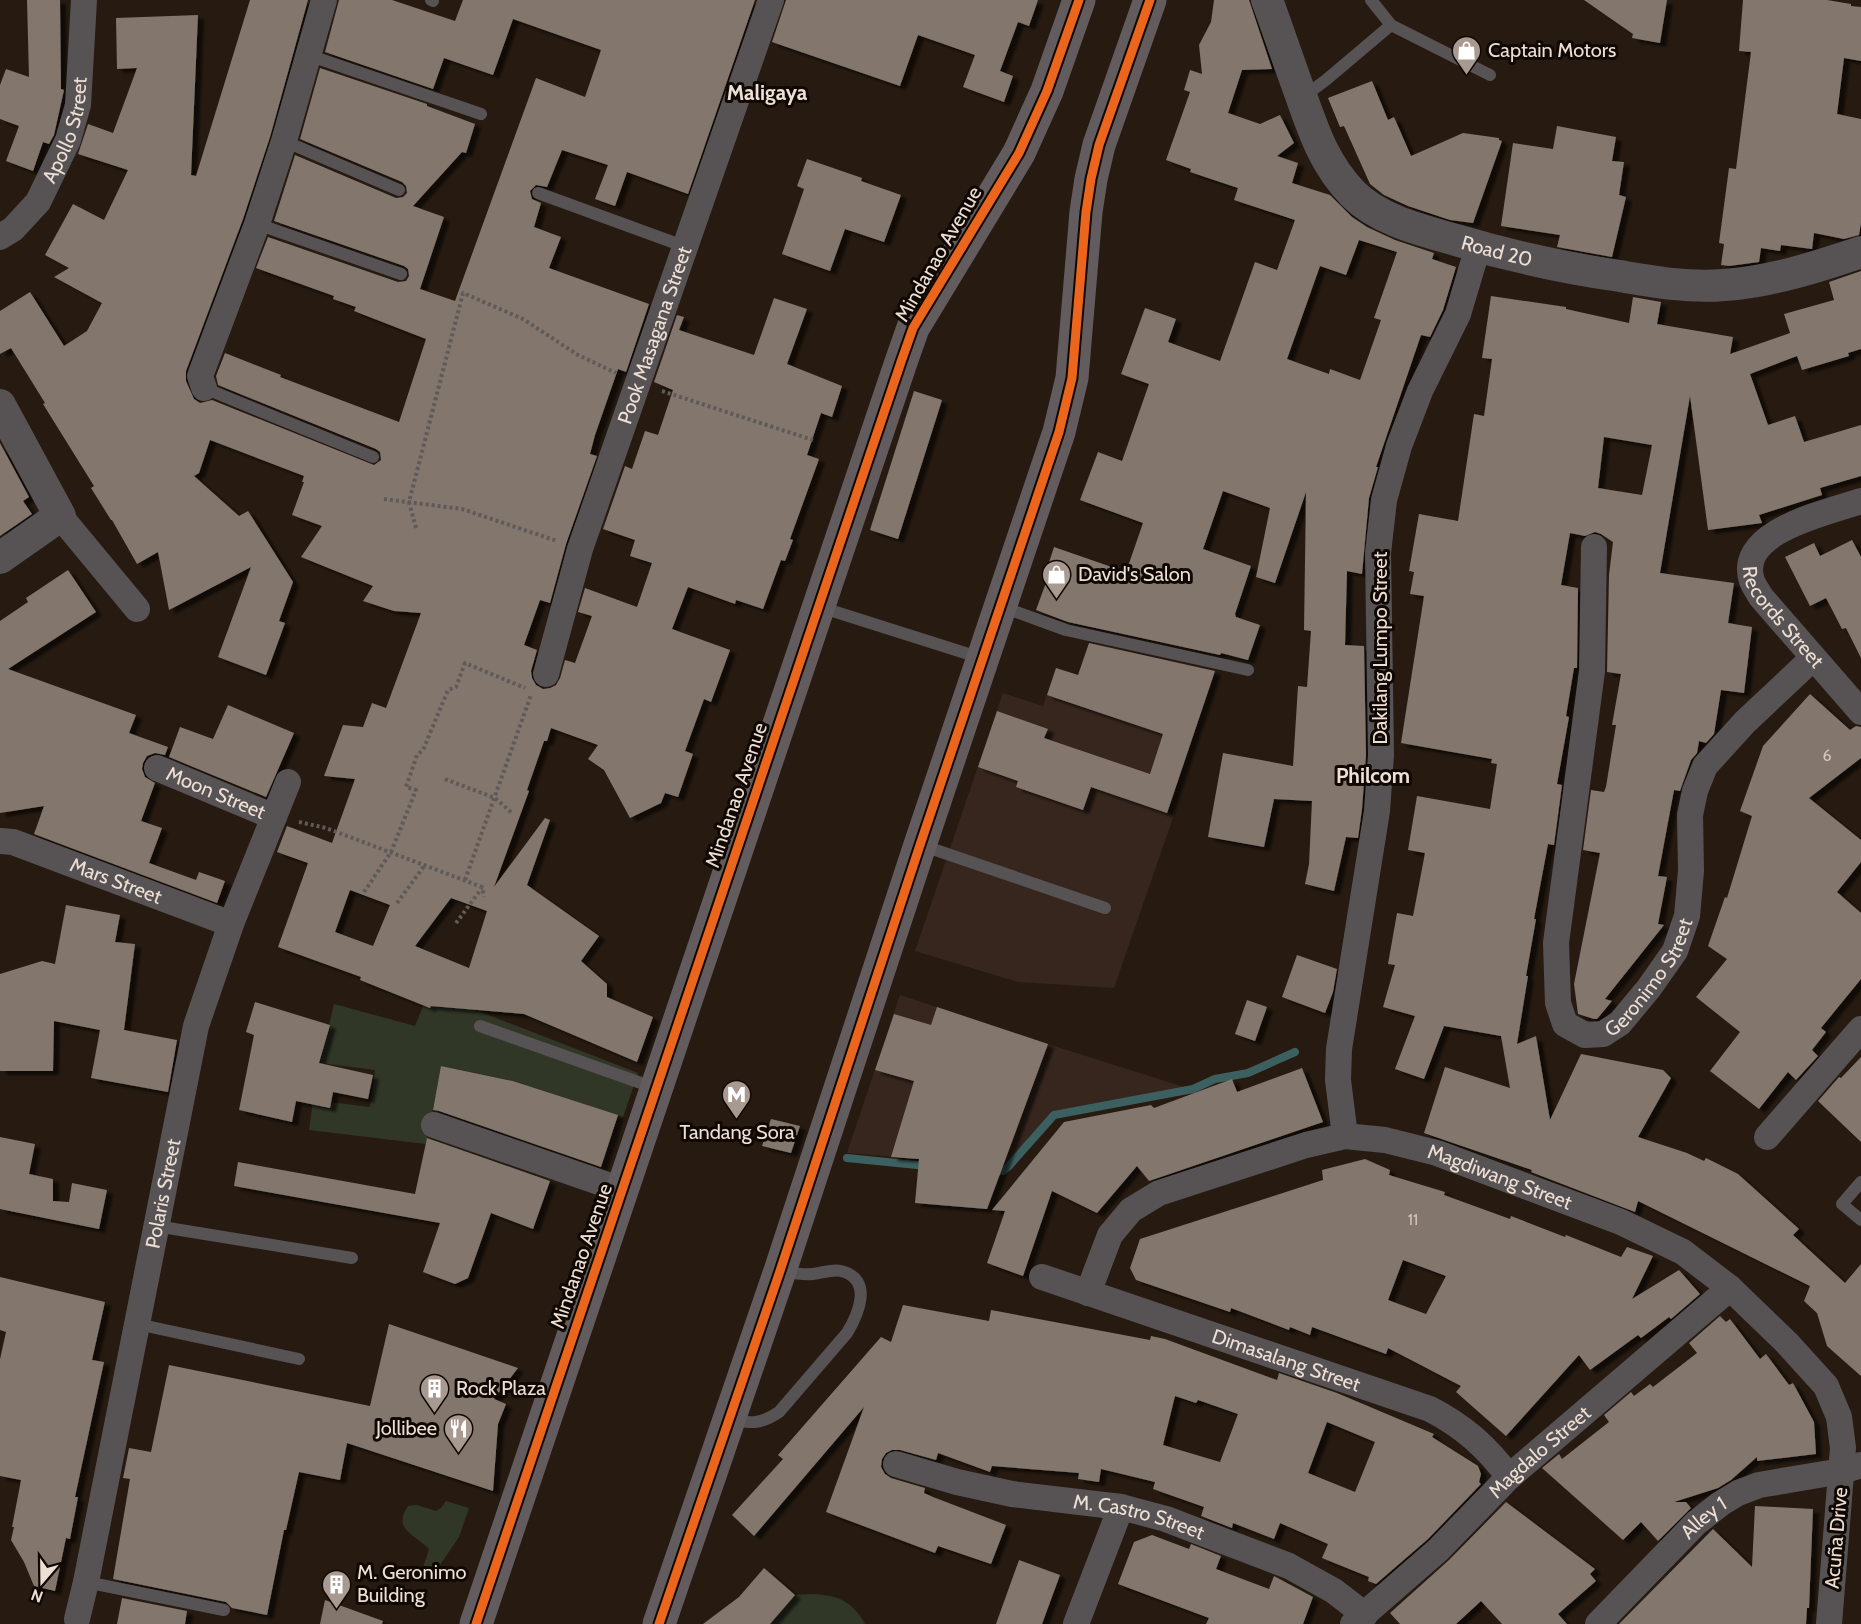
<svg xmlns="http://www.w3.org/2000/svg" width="1861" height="1624" viewBox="0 0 1861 1624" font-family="Cabin,sans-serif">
<defs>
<filter id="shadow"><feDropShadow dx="6" dy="4" stdDeviation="1.5" flood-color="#0009"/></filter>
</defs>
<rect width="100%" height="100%" fill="#271b11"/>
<g fill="#36261e">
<polygon points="1056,668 1200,716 1168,813 1174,815 1114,988 1018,982 915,951 1003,693 1043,706"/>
<polygon points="900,995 1048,1044 1187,1088 1054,1111 1003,1166 847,1153"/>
</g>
<g fill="#313727">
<polygon points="429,992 638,1073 623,1117 514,1081 442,1066 426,1144 309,1130 313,1100 370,1107 375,1070 320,1063 334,1004 415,1026"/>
<path d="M446,1501L469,1508L459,1537L429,1581H424L422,1571L429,1549C415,1534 392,1530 408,1506L417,1505L436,1511L441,1508Z"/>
<path d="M814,1594C839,1596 852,1601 865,1624H771L795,1595Z"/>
</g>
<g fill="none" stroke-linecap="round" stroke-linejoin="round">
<g stroke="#3c605f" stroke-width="8">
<polyline points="847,1158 927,1166"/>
<polyline points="991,1171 1003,1171 1008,1167 1054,1115 1193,1089 1215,1079 1248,1073 1295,1052"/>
</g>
</g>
<g fill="#82766d" fill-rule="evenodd" filter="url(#shadow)">
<polygon points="27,0 60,0 61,89 64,90 54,135 49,144 43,142 33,171 6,161 19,126 0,119 0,85 6,69 29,77"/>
<path d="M250,0H308L270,137L243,219L186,371V381L194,399L200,403L212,400L374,465L381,460L380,452L376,449L218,385L216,376L225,353L281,375L280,377L399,422L426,339L354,311L356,307L333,299L334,296L256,268L268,237L398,282L406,281L409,276L408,269L404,266L274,221L295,155L396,198L403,197L407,193L406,186L402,182L300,139L320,68L427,104V106L475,124L466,153L462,152L413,206L444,217L420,289L455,301L536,78L585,97L601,50L513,19L493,75L444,58L433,89L325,52L339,0H392L455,21L463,0H755L688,194L627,172L615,206L595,199L608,165L562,150L547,187L536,185L530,191L532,199L541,203L534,227L561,237L549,268L649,304L626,372L618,369L595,435L590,454L597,456L566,544L550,603L540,600L524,645L537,650L531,671L532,678L536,685L543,689L550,688L556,685L560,678L565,660L575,663L592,616L578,612L585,588L637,607L652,563L630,556L635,540L603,529L625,466L632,469L645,431L658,435L673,390L654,382L677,315L684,317L679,330L754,355L774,298L807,309L787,364L842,386L832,417L821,413L807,455L819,459L790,539L793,540L785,561L781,560L763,609L736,600L735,604L688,587L672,629L730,650L711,702L704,699L685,751L693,754L678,797L665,793L661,803L630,818L604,770L588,759L598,745L551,728L547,741H544L527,790L529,791L494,887L545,818L550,820L527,885L599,936L581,961L607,984V997L653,1017L637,1062L524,1014L431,1006L430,1008L360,980L361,977L278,947L308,863L277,852L287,826L332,843L355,779L324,776L343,725L363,727L372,703L386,708L421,613L394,611L363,601L373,586L301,557L322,526L292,515L304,482H302L304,476L210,440L199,473L194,476L239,516L248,511L293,582L279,621L285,623L266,675L218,657L251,567L169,610L158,552L137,564L112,520H111L91,488L94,486L43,404L45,403L11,348L0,354V311L30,292L64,346L87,331L102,303L54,277L69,268L45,255L73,204L104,220L128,170L78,154L88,124L113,133L137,68L117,69L116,18L198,15L191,175L196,176ZM350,890L390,905L373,946L335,932ZM451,898L487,911L469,968L415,946Z"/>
<polygon points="786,0 1038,0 1029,26 1018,22 1000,71 1013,76 1004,102 963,87 975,55 918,35 900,86 772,42"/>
<path d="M1214,0H1249L1272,69L1242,70L1228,113L1260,124L1280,115L1294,143L1277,156L1298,163L1292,183L1330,195L1352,217L1367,227L1395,240L1434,253L1432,259L1456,267L1443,310L1430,337L1421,335L1376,467H1378L1369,498L1362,574L1347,571L1345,645L1364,646L1366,755L1362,809L1358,838L1346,837L1334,891L1305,884L1309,864L1312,801L1274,799L1264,847L1208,837L1223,753L1293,766L1298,686L1307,687L1311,631L1304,630L1306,492L1275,583L1256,577L1270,508L1223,491L1203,549L1251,566L1235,614L1236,617L1260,625L1248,660L1221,653L1220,655L1068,622L1036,610L1048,577L1045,575L1054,547L1126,572L1143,523L1080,500L1098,452L1122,461L1149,384L1121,374L1145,308L1176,319L1168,342L1220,361L1255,262L1277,270L1295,220L1234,200L1238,188L1190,172L1191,169L1166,160L1190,92L1184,90L1190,70L1202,74L1199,45L1211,22ZM1359,240L1397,252L1374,318L1381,320L1360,380L1330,369L1329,374L1287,359L1320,266L1346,275Z"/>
<polygon points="1584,0 1667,0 1660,43 1632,38 1633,34"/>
<polygon points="1743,0 1827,0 1851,4 1851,6 1861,7 1861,61 1844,58 1837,114 1861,119 1861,223 1859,235 1844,239 1814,233 1812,249 1781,245 1780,251 1761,248 1759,262 1729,266 1721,265 1724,244 1719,243 1729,168 1736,169 1751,52 1739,51"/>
<polygon points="1372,81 1388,120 1394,117 1411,156 1463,133 1499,138 1499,140 1502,141 1473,223 1450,220 1408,206 1384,195 1370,184 1344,126 1340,127 1328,98"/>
<polygon points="1557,126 1616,137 1612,161 1624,162 1619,195 1626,197 1612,257 1557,247 1560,235 1501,226 1513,143 1553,149"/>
<polygon points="807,159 862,178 861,181 901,195 884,242 845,229 830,271 782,254 804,189 797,186"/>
<path d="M1861,271V349L1848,353L1849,356L1802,370L1797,356L1750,374L1768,425L1795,416L1804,442L1861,425V476L1820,488L1822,495L1759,515L1762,523L1708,530L1690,396L1660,573L1734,583L1728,623L1752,627L1744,693L1721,690L1714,734L1706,743L1699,741L1697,753L1691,760L1680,791L1674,790L1658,876L1667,877L1658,924L1664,925L1605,999L1612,1001L1597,1019H1594L1578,1014L1574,984L1600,853L1583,850L1591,790L1604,792L1606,787L1616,725H1612L1621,674L1607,672L1609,575L1613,542L1601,534L1595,532L1585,536L1570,533L1561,585L1578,588L1577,668H1574L1566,716L1569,717L1557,784L1562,785L1554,845L1548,844L1534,919H1536L1526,976H1528L1517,1044L1536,1036L1550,1120L1581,1054L1663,1070L1671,1078L1638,1137L1687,1153L1704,1161L1706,1158L1738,1174L1799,1229L1793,1235L1845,1283L1861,1264V1376L1827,1346L1817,1313L1804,1301L1810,1286L1638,1201L1635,1212L1531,1172L1532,1170L1424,1133L1445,1067L1510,1088L1501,1036L1444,1026L1424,1079L1395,1069L1415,1016L1383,1007L1395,965L1388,964L1397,913L1413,916L1425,853L1408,850L1417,796L1490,809L1497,764L1491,763L1492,759L1401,743L1424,596L1410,594L1414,572L1409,571L1419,514L1458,521L1474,414L1484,416L1492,359L1482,358L1491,296L1566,307V309L1629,323L1633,297L1661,302L1657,324L1733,337L1730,354L1790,333L1784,314L1834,300L1829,282ZM1604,437L1652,445L1642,495L1598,488Z"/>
<polygon points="914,391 942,400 898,539 870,530"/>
<polygon points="0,443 29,497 23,501 32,514 0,536"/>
<polygon points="1852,540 1861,557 1861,658 1846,628 1842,629 1826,598 1810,606 1785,557 1814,543 1820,556"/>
<polygon points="68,570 96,612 8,669 136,715 129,733 168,747 165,755 155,753 147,756 143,763 142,769 145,777 155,783 141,821 162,828 149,863 196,880 199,872 225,881 217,903 34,834 44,806 0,813 0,621 28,602 26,598"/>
<polygon points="1089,643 1215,671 1167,813 1091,787 1083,810 1016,787 1018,781 978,767 997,711 1048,729 1044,738 1150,774 1163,734 1047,695 1056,668 1078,675"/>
<polygon points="1810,694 1850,730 1856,726 1861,727 1861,758 1809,798 1861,840 1861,862 1837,892 1861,913 1861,979 1821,1028 1826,1032 1812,1050 1818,1056 1796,1080 1788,1072 1759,1109 1710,1071 1740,1032 1696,997 1727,959 1708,946 1725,897 1727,898 1752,816 1740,811 1763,746"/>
<polygon points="228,705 294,733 266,797 169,757 180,727 213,739"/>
<polygon points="66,905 120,915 115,942 135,944 124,1030 177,1040 168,1092 91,1078 100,1030 54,1021 53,1071 0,1071 0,974 42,961 55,964"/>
<polygon points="1297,955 1337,969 1333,992 1325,1013 1282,997"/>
<polygon points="1247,1000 1267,1007 1255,1041 1235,1034"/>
<polygon points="255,1002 330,1025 319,1063 373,1075 368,1099 333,1092 330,1108 296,1101 292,1122 239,1110 254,1035 246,1032"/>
<polygon points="937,1007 1048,1044 987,1209 915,1203 919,1159 891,1157 914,1081 875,1070 894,1014 931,1025"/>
<polygon points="1861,1057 1861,1142 1818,1101 1839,1077 1841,1078"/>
<polygon points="441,1066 513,1081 618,1115 601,1167 439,1111 433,1110"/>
<polygon points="1302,1068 1323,1122 1149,1181 1137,1166 1097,1213 1052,1191 1023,1276 987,1263 1005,1211 992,1210 1064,1122 1151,1105 1154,1108 1232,1079 1237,1092"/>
<polygon points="771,1119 800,1126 791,1153 762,1146"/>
<polygon points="0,1137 35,1144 29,1174 53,1179 53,1201 69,1202 72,1183 107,1190 99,1229 0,1209"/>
<polygon points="427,1138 550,1181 533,1229 491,1213 468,1278 455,1284 423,1272 440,1223 234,1186 238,1162 415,1194"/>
<path d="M1365,1159L1390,1170L1389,1175L1445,1192L1444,1195L1510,1219L1511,1216L1565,1237L1566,1235L1621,1257L1627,1247L1653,1256L1632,1299L1679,1270L1700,1294L1671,1319L1669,1317L1641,1338L1638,1335L1590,1370L1579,1355L1506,1436L1456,1392L1461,1386L1388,1348L1386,1354L1312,1327L1310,1335L1290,1327L1289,1330L1231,1308L1230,1312L1136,1280L1130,1268L1140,1239L1323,1180L1322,1170ZM1403,1260L1446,1276L1426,1314L1388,1300Z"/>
<polygon points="0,1277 105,1302 92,1360 104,1362 75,1497 78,1497 70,1539 66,1538 55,1591 34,1586 24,1562 11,1540 14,1527 12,1527 21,1480 0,1476 0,1359 6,1332 0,1330"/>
<path d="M903,1305L989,1321L991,1310L1150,1340L1151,1336L1165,1339L1277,1380L1279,1373L1337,1393L1434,1434L1432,1437L1478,1466L1481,1474L1479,1482L1481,1484L1428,1539L1376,1584L1368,1581L1369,1577L1322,1558L1328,1544L1280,1523L1274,1539L1233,1523L1232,1528L1201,1516L1204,1507L1153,1489L1155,1482L1101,1469L1099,1482L1078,1479L1079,1473L992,1466L990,1472L938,1453L936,1460L900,1450H892L886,1453L882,1459L881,1467L885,1474L891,1478L925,1488L924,1493L933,1497L1006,1525L991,1564L938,1546L935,1553L826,1512L864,1407L754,1536L732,1515L783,1459L778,1455L881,1337L891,1342ZM1175,1396L1196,1403L1198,1400L1238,1414L1220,1462L1163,1445ZM1327,1422L1375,1442L1355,1492L1308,1473Z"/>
<polygon points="1720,1316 1726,1322 1730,1319 1760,1359 1766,1354 1789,1385 1793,1383 1814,1422 1816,1454 1757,1461 1757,1457 1731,1480 1718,1488 1674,1502 1686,1502 1691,1508 1658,1541 1641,1522 1623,1540 1542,1468 1559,1454 1562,1459 1609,1422 1604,1415 1631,1392 1634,1396 1650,1384 1653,1387 1697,1353 1689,1343"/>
<polygon points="389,1324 518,1368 494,1399 506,1404 498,1424 493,1491 347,1443 340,1480 299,1472 286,1530 284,1530 267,1615 232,1608 226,1602 113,1579 130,1479 123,1478 129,1448 151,1452 169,1365 370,1406"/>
<polygon points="1506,1502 1595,1569 1590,1574 1596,1581 1558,1614 1567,1624 1502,1624 1481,1601 1456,1624 1400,1624 1390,1613 1449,1560"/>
<polygon points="1755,1506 1813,1509 1809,1608 1807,1608 1806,1624 1619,1624 1713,1529 1752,1567"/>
<polygon points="1152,1535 1189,1549 1191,1544 1221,1556 1216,1569 1269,1589 1274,1576 1313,1597 1303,1624 1206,1624 1209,1618 1118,1584 1134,1542"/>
<polygon points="1019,1560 1060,1575 1042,1624 996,1624"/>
<polygon points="764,1568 795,1595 770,1624 703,1624 739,1597"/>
<polygon points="122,1598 187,1611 185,1624 117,1624"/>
<polygon points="325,1600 383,1621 382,1624 320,1624"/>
</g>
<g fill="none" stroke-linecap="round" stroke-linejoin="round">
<g stroke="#5f5a59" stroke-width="4" stroke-dasharray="3 3" stroke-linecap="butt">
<polyline points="662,391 813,440"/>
<polyline points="384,499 462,509 557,541"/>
<polyline points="416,528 409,502 463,293 523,319 578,355 616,373"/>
<polyline points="445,779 495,798 512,813"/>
<polyline points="299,822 326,828 482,887 484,897"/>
<polyline points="465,880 531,695"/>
<polyline points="364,892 391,852 416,790 406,787 417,755 423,750 448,690 456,687 465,663 525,688"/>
<polyline points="397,903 425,865"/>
<polyline points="456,923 482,888"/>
</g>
<g stroke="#575355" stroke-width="12">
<polyline points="431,0 433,1"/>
<polyline points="1371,0 1391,25"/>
<polyline points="308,55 481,114"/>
<polyline points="1303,97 1326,80 1391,25 1490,75"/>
<polyline points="284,141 399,190"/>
<polyline points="538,193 686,247"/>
<polyline points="257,224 401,274"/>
<polyline points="204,388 373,457"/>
<polyline points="1000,606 1066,630 1248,670"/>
<polyline points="820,607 981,658"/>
<polyline points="921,845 1105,908"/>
<polyline points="480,1026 655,1088"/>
<polyline points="1861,1182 1842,1204 1861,1220"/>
<polyline points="156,1226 352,1258"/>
<polyline points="137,1324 299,1359"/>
<path d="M729,1420C751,1423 760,1425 779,1412L847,1333C858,1315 874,1279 841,1271C832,1269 823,1273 813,1274C802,1275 792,1273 780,1271"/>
<polyline points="86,1582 224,1610"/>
</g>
<g stroke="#575355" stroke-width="26">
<path id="s1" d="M0,237L13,229L38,202L68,140L78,105L84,0"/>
<polyline points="204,388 200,376 257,224 284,141 324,0"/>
<path id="s2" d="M1861,501C1829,512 1735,531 1752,581C1754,586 1758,592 1761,597L1861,712"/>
<polyline points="60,516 137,609"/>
<path id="s3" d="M1594,547L1592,671L1556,943L1558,1003L1565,1024L1585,1035L1603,1034L1620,1023L1649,988L1675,951L1687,916L1691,871L1690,815L1695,791L1705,766L1745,722L1813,658"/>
<path id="s4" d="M546,674L580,549L771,0"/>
<path id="s5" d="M157,768L274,817"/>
<path id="s6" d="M0,841L13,842L231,924"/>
<polyline points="434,1125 622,1190"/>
<polyline points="1345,1136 1338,1080 1339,1049 1377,811 1381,755 1378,553 1384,500 1399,446 1420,391 1458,314 1478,247"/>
<polyline points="1767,1137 1861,1029"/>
<path id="s7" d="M1042,1277L1430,1409C1463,1426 1487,1447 1509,1477"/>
<path id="s8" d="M1088,1293L1110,1235L1131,1210L1159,1193L1306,1145L1345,1136L1385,1140L1437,1153L1621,1222L1683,1252L1730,1288L1787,1343L1826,1386L1839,1417L1843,1448L1829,1624"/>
<path id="s9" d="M896,1464L957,1482L1012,1494L1121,1507L1166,1519L1289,1566L1334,1591L1365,1615"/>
<path id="s10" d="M77,1619L86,1582L196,1026L231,924L288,782"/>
<polyline points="1076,1624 1121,1507"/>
<path id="s11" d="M1353,1624L1438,1550L1509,1477L1730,1288"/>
<path id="s12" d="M1598,1624L1696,1523L1720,1504L1738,1493L1759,1485L1842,1471L1861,1465"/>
</g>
<g stroke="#575355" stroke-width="32">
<path id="s13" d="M1267,0C1278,30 1288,60 1299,90C1313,129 1323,163 1353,194C1379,220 1421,230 1456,240C1510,256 1564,268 1620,276C1654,282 1689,288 1724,285C1770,282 1817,267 1861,252"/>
<polyline points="0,405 60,516 0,558"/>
</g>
<g stroke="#625c5e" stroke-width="33">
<polyline points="476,1624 901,362 913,328 1019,153 1047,91 1079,0"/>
<polyline points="659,1624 780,1271 920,845 1059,432 1072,378 1086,212 1091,179 1099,145 1150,0"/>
</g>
<defs>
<g id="cycleway">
<polyline points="476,1624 901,362 913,328 1019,153 1047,91 1079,0"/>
<polyline points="659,1624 780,1271 920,845 1059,432 1072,378 1086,212 1091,179 1099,145 1150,0"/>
</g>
</defs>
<use href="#cycleway" stroke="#100803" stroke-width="13"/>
<use href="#cycleway" stroke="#eb651d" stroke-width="9"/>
</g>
<defs>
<symbol id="shop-pin" viewBox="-11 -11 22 30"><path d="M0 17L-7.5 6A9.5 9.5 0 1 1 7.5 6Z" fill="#a89a90" stroke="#100803"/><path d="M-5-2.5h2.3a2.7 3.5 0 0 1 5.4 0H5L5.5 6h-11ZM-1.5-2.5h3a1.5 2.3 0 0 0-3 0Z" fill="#fff"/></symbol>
<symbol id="metro-pin" viewBox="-11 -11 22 30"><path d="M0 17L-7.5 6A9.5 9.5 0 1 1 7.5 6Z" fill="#a89a90" stroke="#100803"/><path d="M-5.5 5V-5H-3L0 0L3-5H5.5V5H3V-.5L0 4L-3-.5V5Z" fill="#fff"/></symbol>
<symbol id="building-pin" viewBox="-11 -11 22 30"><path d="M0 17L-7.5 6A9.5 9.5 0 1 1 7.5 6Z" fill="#a89a90" stroke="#100803"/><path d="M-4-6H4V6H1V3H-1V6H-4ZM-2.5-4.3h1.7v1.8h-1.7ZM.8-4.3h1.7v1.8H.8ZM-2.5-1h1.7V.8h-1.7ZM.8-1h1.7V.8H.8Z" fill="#fff"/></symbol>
<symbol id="restaurant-pin" viewBox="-11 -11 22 30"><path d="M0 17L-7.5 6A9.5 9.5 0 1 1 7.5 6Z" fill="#a89a90" stroke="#100803"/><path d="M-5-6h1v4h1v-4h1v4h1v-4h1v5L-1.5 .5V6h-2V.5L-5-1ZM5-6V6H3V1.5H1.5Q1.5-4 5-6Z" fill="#fff"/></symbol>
</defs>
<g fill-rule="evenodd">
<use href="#shop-pin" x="1450" y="34" width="33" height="45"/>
<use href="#shop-pin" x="1040" y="558" width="33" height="45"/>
<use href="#metro-pin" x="720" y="1078" width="33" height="45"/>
<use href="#building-pin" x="418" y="1372" width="33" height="45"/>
<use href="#restaurant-pin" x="442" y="1412" width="33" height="45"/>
<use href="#building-pin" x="320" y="1568" width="33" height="45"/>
</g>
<g text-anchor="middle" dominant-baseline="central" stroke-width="6" stroke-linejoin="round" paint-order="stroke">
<g font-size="16" fill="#d3c5bb">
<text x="1827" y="755">6</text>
<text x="1413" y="1219">11</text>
</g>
<g font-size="20" fill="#eedfd5" stroke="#100803" text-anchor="start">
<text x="1488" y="50">Captain Motors</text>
<text x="1078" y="574">David's Salon</text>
<text x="737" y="1132" text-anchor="middle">Tandang Sora</text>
<text x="456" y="1388">Rock Plaza</text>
<text x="437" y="1428" text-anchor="end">Jollibee</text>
<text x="357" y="1572">M. Geronimo<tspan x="357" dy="23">Building</tspan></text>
</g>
<g font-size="20" fill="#eedfd5" stroke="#100803">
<text stroke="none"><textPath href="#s1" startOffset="130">Apollo Street</textPath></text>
<text stroke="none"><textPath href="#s13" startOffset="370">Road 20</textPath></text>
<text transform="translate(938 254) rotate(-60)">Mindanao Avenue</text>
<text stroke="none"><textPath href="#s4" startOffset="356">Pook Masagana Street</textPath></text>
<text stroke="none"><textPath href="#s2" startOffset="196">Records Street</textPath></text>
<text transform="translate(1380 648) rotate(-90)">Dakilang Lumpo Street</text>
<text stroke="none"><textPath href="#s5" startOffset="64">Moon Street</textPath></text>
<text transform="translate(736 795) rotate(-71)">Mindanao Avenue</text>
<text stroke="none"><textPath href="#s6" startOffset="123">Mars Street</textPath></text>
<text stroke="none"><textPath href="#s3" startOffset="596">Geronimo Street</textPath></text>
<text stroke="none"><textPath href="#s8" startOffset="483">Magdiwang Street</textPath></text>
<text stroke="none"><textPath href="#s10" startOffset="434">Polaris Street</textPath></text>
<text transform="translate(581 1256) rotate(-71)">Mindanao Avenue</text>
<text stroke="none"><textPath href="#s7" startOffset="258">Dimasalang Street</textPath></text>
<text stroke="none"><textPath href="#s11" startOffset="254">Magdalo Street</textPath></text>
<text stroke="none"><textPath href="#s9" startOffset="249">M. Castro Street</textPath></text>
<text stroke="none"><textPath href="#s12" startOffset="150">Alley 1</textPath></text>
<text transform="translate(1836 1538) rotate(-85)">Acuña Drive</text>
</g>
<g font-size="21" font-weight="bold" fill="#eedfd5" stroke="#100803">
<text x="767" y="92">Maligaya</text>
<text x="1373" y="775">Philcom</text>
</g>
</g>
<g transform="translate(42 1582) rotate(200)" stroke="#100803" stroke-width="4.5" paint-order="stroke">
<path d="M0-4.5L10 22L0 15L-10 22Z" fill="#eedfd5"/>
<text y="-9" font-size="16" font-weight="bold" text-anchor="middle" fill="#eedfd5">N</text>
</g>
</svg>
